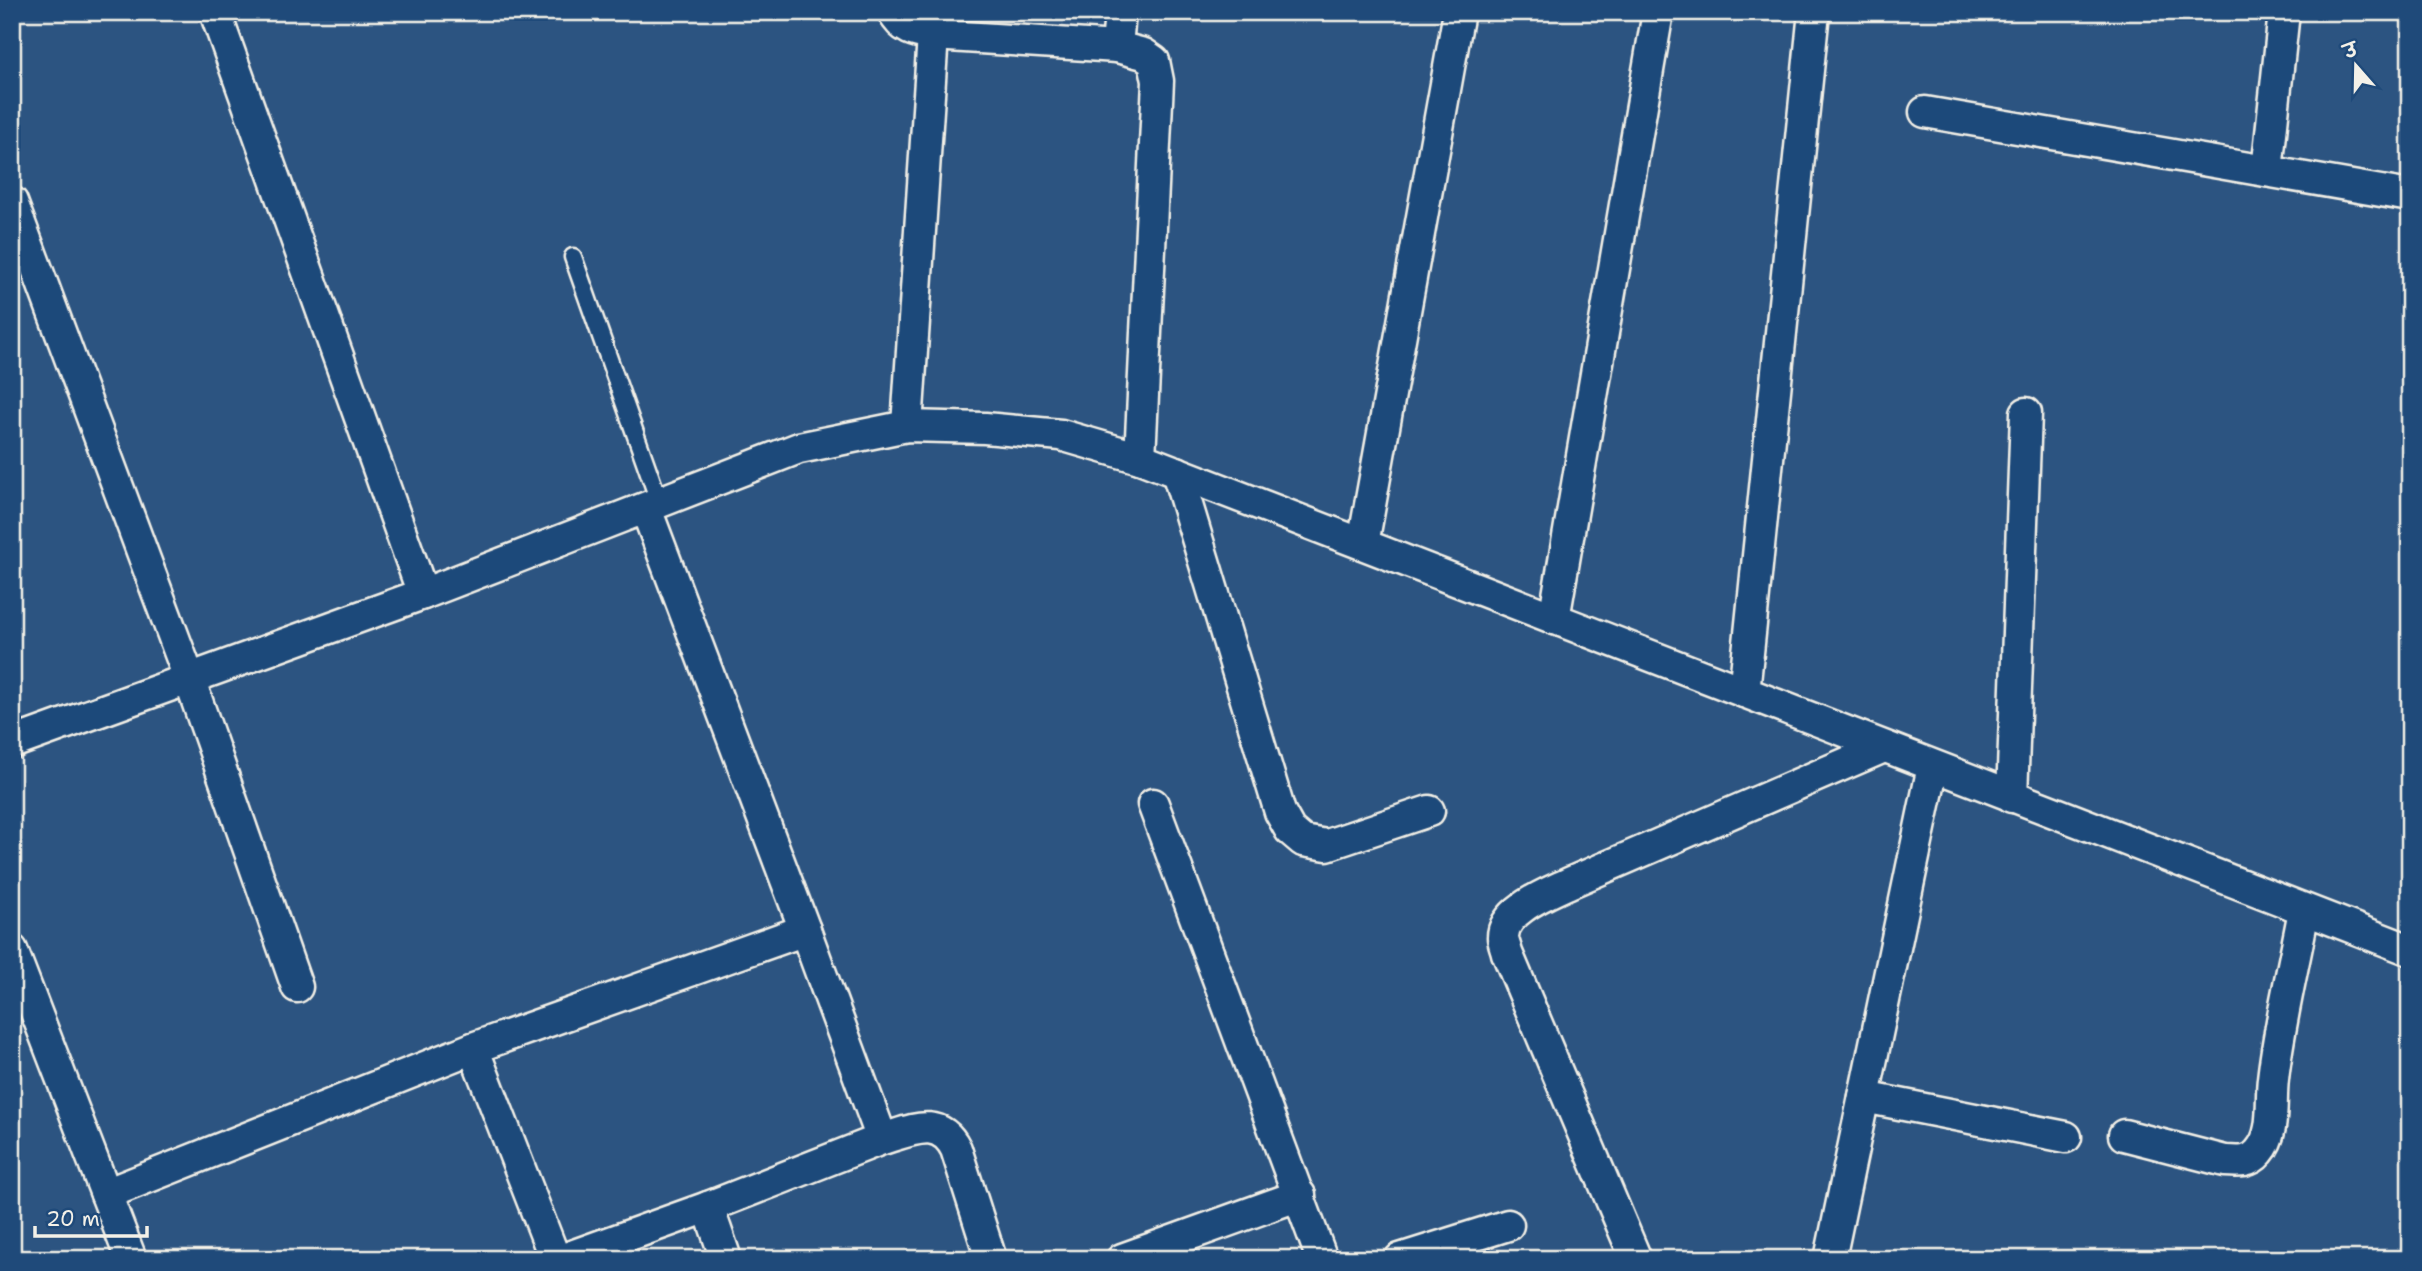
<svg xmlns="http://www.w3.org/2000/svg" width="2422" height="1271" viewBox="0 0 2422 1271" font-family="'Shantell Sans','Playpen Sans Deva',sans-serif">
<rect width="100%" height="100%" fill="#2c5481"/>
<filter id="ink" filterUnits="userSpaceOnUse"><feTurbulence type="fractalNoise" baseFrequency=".0143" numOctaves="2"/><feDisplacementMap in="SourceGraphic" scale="14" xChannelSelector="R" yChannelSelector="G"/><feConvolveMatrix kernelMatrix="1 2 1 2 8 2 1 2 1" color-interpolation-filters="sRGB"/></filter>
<g filter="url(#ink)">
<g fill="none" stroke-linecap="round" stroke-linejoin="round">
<defs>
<polyline id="lane" points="573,257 660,504"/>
<g id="street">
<polyline points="215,12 423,594"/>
<polyline points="1117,47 1120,12"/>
<polyline points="1925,112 2410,196"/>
<polyline points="2267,171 2284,12"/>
<polyline points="12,202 189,678 297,987"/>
<polyline points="907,426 933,35"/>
<polyline points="1140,458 2410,950"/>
<polyline points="1177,472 1280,812 1290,830 1303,841 1327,845 1429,811"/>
<polyline points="646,509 805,930"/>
<polyline points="1363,544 1459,12"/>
<polyline points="1554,619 1658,12"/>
<polyline points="1744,692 1814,12"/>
<path d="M12,743L423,594L799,448L907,426L985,428L1061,435L1140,458L1158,81L1154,61L1144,54L1117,47L933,35C915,32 902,30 893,12"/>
<polyline points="2012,797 2026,413"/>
<polyline points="1153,804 1322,1259"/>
<polyline points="12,950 131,1259"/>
<polyline points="473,1048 555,1259"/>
<polyline points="1864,1097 2066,1137"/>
<path d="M2124,1135L2225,1161C2239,1162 2250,1163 2259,1152C2276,1133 2270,1102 2273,1079C2279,1024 2294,965 2304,910"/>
<path d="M882,1139C911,1131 939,1115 956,1149L991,1259"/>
<polyline points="106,1194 473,1048 805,930 882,1139 708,1207 563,1259"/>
<polyline points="708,1207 726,1259"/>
<polyline points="1122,1259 1300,1195"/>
<polyline points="1400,1259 1508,1225"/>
<path d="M1636,1259L1507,953C1506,948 1503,942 1503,937C1503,910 1548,893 1569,883L1884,747"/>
<polyline points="1830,1259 1933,766"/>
</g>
</defs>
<use href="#lane" stroke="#f4f1e8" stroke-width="21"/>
<use href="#street" stroke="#f4f1e8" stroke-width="35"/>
<use href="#lane" stroke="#1f4a7a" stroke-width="16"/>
<use href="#street" stroke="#1f4a7a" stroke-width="30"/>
</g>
</g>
<rect width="2422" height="1271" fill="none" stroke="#1f4a7a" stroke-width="42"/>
<rect x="21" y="21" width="2380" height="1229" fill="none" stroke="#f4f1e8" stroke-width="2.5" filter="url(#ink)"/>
<g transform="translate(2356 66) rotate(340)" stroke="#1f4a7a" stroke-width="5" paint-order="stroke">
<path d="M0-5L12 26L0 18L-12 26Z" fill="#f4f1e8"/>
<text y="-10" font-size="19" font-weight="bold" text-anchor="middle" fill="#f4f1e8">उ</text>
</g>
<path d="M35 1226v10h112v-10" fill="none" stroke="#f4f1e8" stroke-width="3.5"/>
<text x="46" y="1226" font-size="21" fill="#f4f1e8" stroke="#1f4a7a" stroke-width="5" paint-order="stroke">20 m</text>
</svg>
